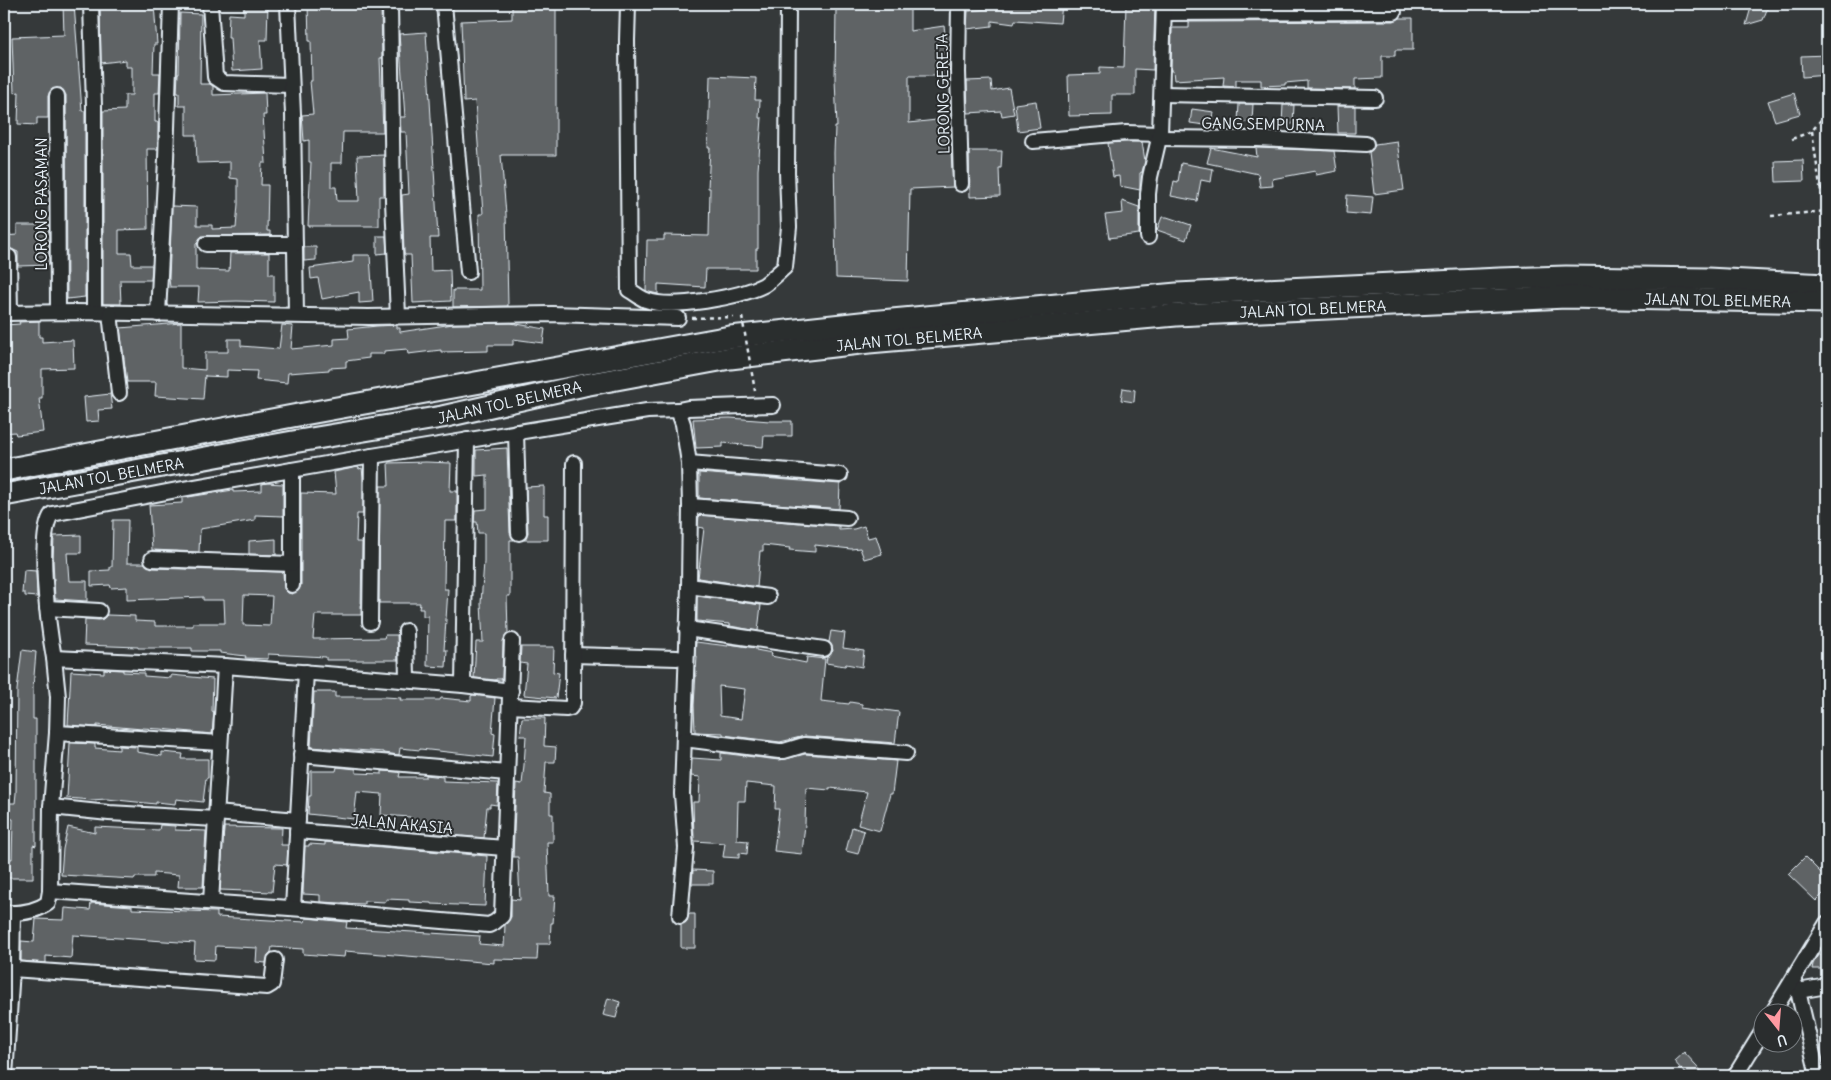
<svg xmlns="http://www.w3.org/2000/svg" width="1831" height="1080" viewBox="0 0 1831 1080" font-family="Delius,sans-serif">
<rect width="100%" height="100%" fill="#35393a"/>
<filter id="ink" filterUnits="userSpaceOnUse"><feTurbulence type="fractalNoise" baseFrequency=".02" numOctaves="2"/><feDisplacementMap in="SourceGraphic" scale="10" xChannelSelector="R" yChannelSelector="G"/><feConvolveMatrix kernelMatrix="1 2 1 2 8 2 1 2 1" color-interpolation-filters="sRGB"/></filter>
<g filter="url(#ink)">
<g fill="#5f6365" stroke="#e8f1f8" fill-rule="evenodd">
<polygon points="63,4 74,4 82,111 85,111 85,297 67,299 66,95 61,88 52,89 48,96 48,118 37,118 37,125 18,124 19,92 14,93 12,37 64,35"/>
<polygon points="100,4 118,4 118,6 154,4 157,44 154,44 153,73 160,73 159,93 155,93 155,122 158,122 158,149 147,149 148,229 119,230 119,253 131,253 132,265 152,265 151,280 120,280 121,304 103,304 103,111 125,110 125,95 132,95 132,67 126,67 126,60 101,63"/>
<polygon points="244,4 268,4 267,40 260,40 262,69 232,71 230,38 228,38 229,14 244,15"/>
<polygon points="308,4 381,4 382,58 380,58 383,132 343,132 342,163 331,163 331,187 336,187 337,201 359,201 357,156 384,155 384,196 379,196 379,226 308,226 311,162 309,162 309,140 304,141 302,115 313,114 310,81 312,81 311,41 309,41"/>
<polygon points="512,4 556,4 556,155 501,155 506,214 508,306 453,307 453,290 480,290 479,214 483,214 475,101 464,102 461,21 512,19"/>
<polygon points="998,4 1062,4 1060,23 1015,20 1014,24 992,21 992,26 967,29 968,11 998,8"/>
<polygon points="1126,4 1155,4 1153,70 1135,69 1135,95 1112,95 1112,115 1069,116 1068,75 1100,74 1100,67 1124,68"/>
<polygon points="1752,4 1769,4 1763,20 1746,25"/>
<polygon points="836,8 910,8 910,31 944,26 948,53 948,76 909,76 909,123 946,119 948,150 951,150 953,187 910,189 908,281 836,278 834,153 835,127 837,127 835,79"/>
<polygon points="180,13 201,14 200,84 210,84 213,86 213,95 265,93 266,115 263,115 266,163 262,163 261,185 268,185 267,231 270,231 270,235 202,236 196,244 196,270 229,271 230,253 269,253 269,274 274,274 274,302 237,301 198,302 199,287 170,287 169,279 172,206 197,207 197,225 212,225 212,229 236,228 238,204 238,179 230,178 230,162 197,163 196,135 186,135 186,106 179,106 179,93 177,93 178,73 179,73"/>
<polygon points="1400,18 1413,18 1413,50 1395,50 1395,56 1382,56 1382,78 1355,79 1355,89 1307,88 1307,81 1285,83 1285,85 1261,86 1261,80 1236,80 1236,87 1223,86 1224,77 1174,80 1173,71 1171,71 1172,28 1189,28 1189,22 1394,21"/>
<polygon points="426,32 438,238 430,238 431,271 450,270 451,301 413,303 411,255 405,255 404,253 402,195 409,194 406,132 401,132 400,117 405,117 399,34"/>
<polygon points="1827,55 1827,75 1802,77 1801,56"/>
<polygon points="710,76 756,78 755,100 760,100 759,118 762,118 758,170 758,249 756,249 756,269 706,269 705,287 658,284 658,294 649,292 646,291 647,240 664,240 664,235 709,236 710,188 708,188 710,148 708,148"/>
<polygon points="991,80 992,91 1009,88 1014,114 1002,116 1001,111 968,113 967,81"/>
<polygon points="1794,93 1800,114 1775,121 1768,101"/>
<polygon points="1036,101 1040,128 1018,131 1015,104"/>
<polygon points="1239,104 1253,104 1252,122 1238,122"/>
<polygon points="1283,105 1294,105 1293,124 1282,124"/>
<polygon points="1337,106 1355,106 1355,133 1338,133"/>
<polygon points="1192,109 1214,112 1212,126 1190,123"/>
<polygon points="1397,141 1404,190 1374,194 1369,152 1373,149 1375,144"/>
<polygon points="1126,142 1142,142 1145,161 1142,172 1140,173 1140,190 1120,186 1119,176 1113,177 1108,143"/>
<polygon points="1211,148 1257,157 1256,148 1334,151 1337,171 1316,175 1315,171 1272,179 1273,186 1260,187 1258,174 1207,163"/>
<polygon points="969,151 1002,151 1001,168 999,168 1000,196 970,197"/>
<polygon points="1803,160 1804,181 1776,182 1775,161"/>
<polygon points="1181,163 1213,169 1211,182 1201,180 1197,201 1171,196 1174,181 1178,182"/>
<polygon points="1347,195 1373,197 1371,215 1346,213"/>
<polygon points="1122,201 1139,207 1139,234 1109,238 1105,215 1123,213"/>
<polygon points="1162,217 1167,217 1191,225 1186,240 1157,230"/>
<polygon points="17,225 49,225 49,265 18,266 18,252 9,248 4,250 4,236 17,235"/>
<polygon points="377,236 386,236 387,253 377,254"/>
<polygon points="304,247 316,247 316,260 304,261"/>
<polygon points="353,255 370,255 373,302 359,303 359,292 322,299 318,278 311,279 310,268 353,262"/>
<polygon points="39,321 39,337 42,337 42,342 73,340 74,368 42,369 42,398 39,398 43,432 16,435 15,432 4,433 4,325 20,324 19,322"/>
<polygon points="181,323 181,368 205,370 205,352 228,352 228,339 241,339 241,346 279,349 282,325 293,326 291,349 334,345 334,339 349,338 348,329 377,326 397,325 397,328 400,328 400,332 453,324 511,323 545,329 543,343 513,339 513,345 488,345 488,351 441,352 441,350 408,354 407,349 384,351 384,354 369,354 369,358 346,361 346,367 329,368 329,370 288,373 287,383 256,380 257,371 227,370 227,377 205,376 205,375 203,399 155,396 156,382 127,382 120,328"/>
<polygon points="1123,388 1135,390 1134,402 1121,400"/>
<polygon points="110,394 112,409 98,410 99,421 86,422 84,397"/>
<polygon points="730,418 770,421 792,421 792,436 764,436 763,447 723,443 723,447 696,448 693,419"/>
<polygon points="507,448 510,533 514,540 510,540 510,596 507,596 508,633 503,641 502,679 496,679 496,680 474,678 476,642 483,642 481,603 484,562 484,533 478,533 477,522 474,522 475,510 487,509 487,475 476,476 476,450"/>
<polygon points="426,462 451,463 450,491 457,491 457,521 445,521 444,589 448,589 444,650 447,650 446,667 427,666 428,616 423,616 423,609 419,609 420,603 379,603 380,486 389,486 388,463"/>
<path d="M358,467L359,469L362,468L363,477V514H357L356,542H362L361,615H315L313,639L384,638L385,635H397L398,660H326V657L268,654V659L245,658L246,656L220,653V651H192V648H138V647L84,645L85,619L99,620L103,619L107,615L135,616V621L155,622V626H193V623H225L224,600H203V597L127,600V587L111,588L110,585L91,586V571L110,570V567H112L113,520H128L127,563H144L152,568L283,572L284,589L288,593L292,594L299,590L301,585V493L336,494L334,472ZM244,595L272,596L270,626L243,625Z"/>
<polygon points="699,473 840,484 839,509 699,498"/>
<polygon points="267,483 283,484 283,516 255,515 255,520 200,529 199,552 152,550 149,505 182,503 182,498 233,490 233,492 262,491 262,484"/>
<polygon points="544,486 544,515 548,515 548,540 524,540 528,533 526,487"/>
<polygon points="699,515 839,526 839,530 854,529 864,526 868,538 876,536 882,554 864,559 860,548 851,549 815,545 815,552 789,550 790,548 763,545 763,551 760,551 757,587 698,578 704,528 698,527"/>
<polygon points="81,535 81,553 67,553 69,581 87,581 87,601 55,599 53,561 54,536"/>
<polygon points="276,539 276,555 249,554 249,541"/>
<polygon points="24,570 36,571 37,597 25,596 25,593 22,593"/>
<polygon points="697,596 761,605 758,631 730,626 730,624 697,621"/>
<polygon points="831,631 845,633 843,648 864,651 862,667 846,664 845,666 826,663 827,657 833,651 832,646 829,642"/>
<path d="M696,642L728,646V644L756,648V650L772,653L771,656L806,663L807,657L825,659L821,701L849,704L850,702L862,704V707L899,712L895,743L805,736L780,742L723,735V733L695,732L694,705L697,656H695ZM719,686L745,689L741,719L720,716Z"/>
<polygon points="521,647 554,647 553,672 559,673 556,698 524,695 527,664 520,663"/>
<polygon points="22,650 36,652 33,688 33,719 36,719 36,846 33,845 33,878 4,878 4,858 12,859 13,819 4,818 4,803 15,803 16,793 17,690"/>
<polygon points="104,669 123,670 123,672 144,673 144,676 171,678 171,675 213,679 212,711 214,712 212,734 161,729 142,728 142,729 97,725 97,727 68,725 71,671 104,673"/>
<polygon points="314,692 335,692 335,697 385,697 401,698 400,700 440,700 441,698 471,701 471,696 473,695 495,698 492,733 495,734 493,757 420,749 420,750 400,748 399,755 384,753 384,752 311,747"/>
<polygon points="522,718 545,718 544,746 556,747 555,762 546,762 544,793 550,794 550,814 553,814 553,842 547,842 549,896 555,896 553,923 551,923 550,944 538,944 537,960 494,959 494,963 345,951 344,957 303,954 303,949 272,947 271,952 268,955 266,963 256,962 257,948 216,946 215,960 194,959 195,943 73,935 71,958 46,956 46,963 21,961 21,941 34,942 36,919 64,920 65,908 90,910 91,903 132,906 132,909 217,912 217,917 305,922 306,918 347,922 346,928 480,936 479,944 504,946 505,925 511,917 511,899 520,900 518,857 513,857 516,783 522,784 524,765 526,736 520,736"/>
<polygon points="70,743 95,744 95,748 119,750 119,746 137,747 137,752 162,756 162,752 183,754 182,759 208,759 208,778 206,778 203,802 176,799 175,804 156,802 156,804 107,799 91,800 67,798"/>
<polygon points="721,753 779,760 786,759 805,754 896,761 892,794 890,794 880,831 858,825 867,792 830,788 830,790 806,788 805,824 802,854 774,851 779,809 775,809 776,786 746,783 745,801 738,801 737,840 748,841 747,854 739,853 739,858 723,857 725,843 694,841 693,802 699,802 700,777 691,776 692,758 721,760"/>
<polygon points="337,767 356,769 356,773 382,774 382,771 397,772 400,773 399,777 426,777 426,775 443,777 443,781 498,783 497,805 490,804 490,807 487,807 484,838 435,834 436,826 410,824 410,817 381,815 382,794 357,792 354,819 308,814 309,796 311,796 311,771 336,771"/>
<polygon points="160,825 175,826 175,830 206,831 203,887 178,887 179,875 154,873 154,877 135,877 134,879 61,875 63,849 68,827 95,833 95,827 159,830"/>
<polygon points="224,827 282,828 281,845 288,845 287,865 275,864 272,892 220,890"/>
<polygon points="852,827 864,831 858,854 846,851"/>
<polygon points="325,842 487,856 485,906 431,904 431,903 409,902 409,900 386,899 386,902 364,901 364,904 320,902 320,895 303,894 305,846 309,846 309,844 325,845"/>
<polygon points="1805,857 1827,879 1827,890 1816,901 1788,874"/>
<polygon points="693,870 713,871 713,884 692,884"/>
<polygon points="689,914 695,914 695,948 681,948 681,925 687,921"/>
<polygon points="1818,955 1827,955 1827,969 1812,969 1813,964"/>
<polygon points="608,998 620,1002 616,1018 603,1015"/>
<polygon points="1684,1052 1706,1076 1687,1076 1674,1061"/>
</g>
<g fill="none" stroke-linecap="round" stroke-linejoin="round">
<defs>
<g id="minor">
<polyline points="91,4 94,106 94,312"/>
<polyline points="210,4 215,77 224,83 291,85"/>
<polyline points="288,4 293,114 296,315"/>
<polyline points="390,4 393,201 398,316"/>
<polyline points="444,4 468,272"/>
<path d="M628,4L627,40L629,290C635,293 640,298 646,300C671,310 740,297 764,285C771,280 778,273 785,267L789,227L787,172L788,4"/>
<polyline points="959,4 958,72 961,184"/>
<polyline points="1164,13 1394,12"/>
<polyline points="1162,94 1375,98"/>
<polyline points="57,96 58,312"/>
<polyline points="1159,138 1258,139 1366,144"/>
<polyline points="1033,141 1126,133 1160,134"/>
<polyline points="1148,237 1148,194 1150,177 1160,134 1164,4"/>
<polyline points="206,244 295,244"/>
<polyline points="9,257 10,313"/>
<polyline points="4,313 76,312 369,317 552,314 678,318"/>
<polyline points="110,313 119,393"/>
<polyline points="158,314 166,159 171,4"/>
<polyline points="678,410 688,408 773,405"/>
<polyline points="516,432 519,533"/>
<polyline points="689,463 840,475"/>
<polyline points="292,470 292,585"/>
<polyline points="690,506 847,518"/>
<polyline points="152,559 292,564"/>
<polyline points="689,586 768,597"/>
<polyline points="47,608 99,611"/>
<polyline points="370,622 372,456"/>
<polyline points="687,629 824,649"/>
<polyline points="406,631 407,680"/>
<polyline points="573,655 677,658"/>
<path d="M54,658C49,631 36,534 52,514L177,490L372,456L647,411L678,410L683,424L689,463L690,506L689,586L682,794L686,848L680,916"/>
<polyline points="463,685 467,440"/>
<polyline points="510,706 566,709 570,708 573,703 574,463"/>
<polyline points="57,733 220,743"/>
<polyline points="684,739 779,751 784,751 804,745 906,753"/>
<polyline points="301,755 507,773"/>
<polyline points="51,807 109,813 216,819"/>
<polyline points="216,813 298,820"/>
<polyline points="297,831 504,848"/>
<polyline points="50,891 51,807 57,733 58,697 54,658 225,666 463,685 511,691"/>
<polyline points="211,902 225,666"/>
<polyline points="293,908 306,672"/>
<path d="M4,913C20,914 35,912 48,903L50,891L303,909L489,925L495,922L502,916L512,641"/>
<polyline points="12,969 267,987 272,984 275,960"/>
<polyline points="1793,980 1798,991 1818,1076"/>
<polyline points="1798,991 1827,986"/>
<polyline points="1773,1012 1827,923"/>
<polyline points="5,1076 12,969 13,913"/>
<polyline points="1735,1076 1764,1029"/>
</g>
<g id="highway">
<polyline points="4,470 298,415 730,337 870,322 1177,294 1500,279 1566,277 1707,279 1827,285"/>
<path id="s1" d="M4,495L293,442L442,417L584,385L730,358L869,342L1176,315L1499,300L1566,297L1827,302"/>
</g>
</defs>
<use href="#minor" stroke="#e8f1f8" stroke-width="18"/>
<use href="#highway" stroke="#e8f1f8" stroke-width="25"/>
<g stroke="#e8f1f8" stroke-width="2.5" stroke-dasharray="4 4" stroke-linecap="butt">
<polyline points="1812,131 1820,187 1827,211"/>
<polyline points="1792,139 1812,131 1827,112"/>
<polyline points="1771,216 1827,211"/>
<polyline points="692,318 734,317"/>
</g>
<use href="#minor" stroke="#2a2d2e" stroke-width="14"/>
<use href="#highway" stroke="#2a2d2e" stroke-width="21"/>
<polyline stroke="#e8f1f8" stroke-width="2.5" stroke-dasharray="4 4" stroke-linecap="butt" points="742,317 755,391"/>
</g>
</g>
<g text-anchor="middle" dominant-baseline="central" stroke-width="4" stroke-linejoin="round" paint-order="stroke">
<g font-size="15" fill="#e8f1f8" stroke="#2a2d2e">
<text transform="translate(943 94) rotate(-91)">LORONG GEREJA</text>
<text transform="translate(1263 124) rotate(1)">GANG SEMPURNA</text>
<text transform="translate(41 204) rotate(-90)">LORONG PASAMAN</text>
<text stroke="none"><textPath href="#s1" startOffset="1729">JALAN TOL BELMERA</textPath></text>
<text stroke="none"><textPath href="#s1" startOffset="1324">JALAN TOL BELMERA</textPath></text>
<text stroke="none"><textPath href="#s1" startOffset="919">JALAN TOL BELMERA</textPath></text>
<text stroke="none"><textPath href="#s1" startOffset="514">JALAN TOL BELMERA</textPath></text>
<text stroke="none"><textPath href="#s1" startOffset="109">JALAN TOL BELMERA</textPath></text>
<text transform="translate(402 824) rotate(5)">JALAN AKASIA</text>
</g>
</g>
<rect width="1831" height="1080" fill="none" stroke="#2a2d2e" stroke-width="20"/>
<rect x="10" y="10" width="1811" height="1060" fill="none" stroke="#e8f1f8" stroke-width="2" filter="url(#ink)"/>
<g transform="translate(1778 1028) rotate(163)"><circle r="24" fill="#2a2d2e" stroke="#767b7f"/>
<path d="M0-4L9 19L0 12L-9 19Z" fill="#ff9aa2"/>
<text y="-8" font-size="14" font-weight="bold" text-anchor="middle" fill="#e8f1f8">U</text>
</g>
</svg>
